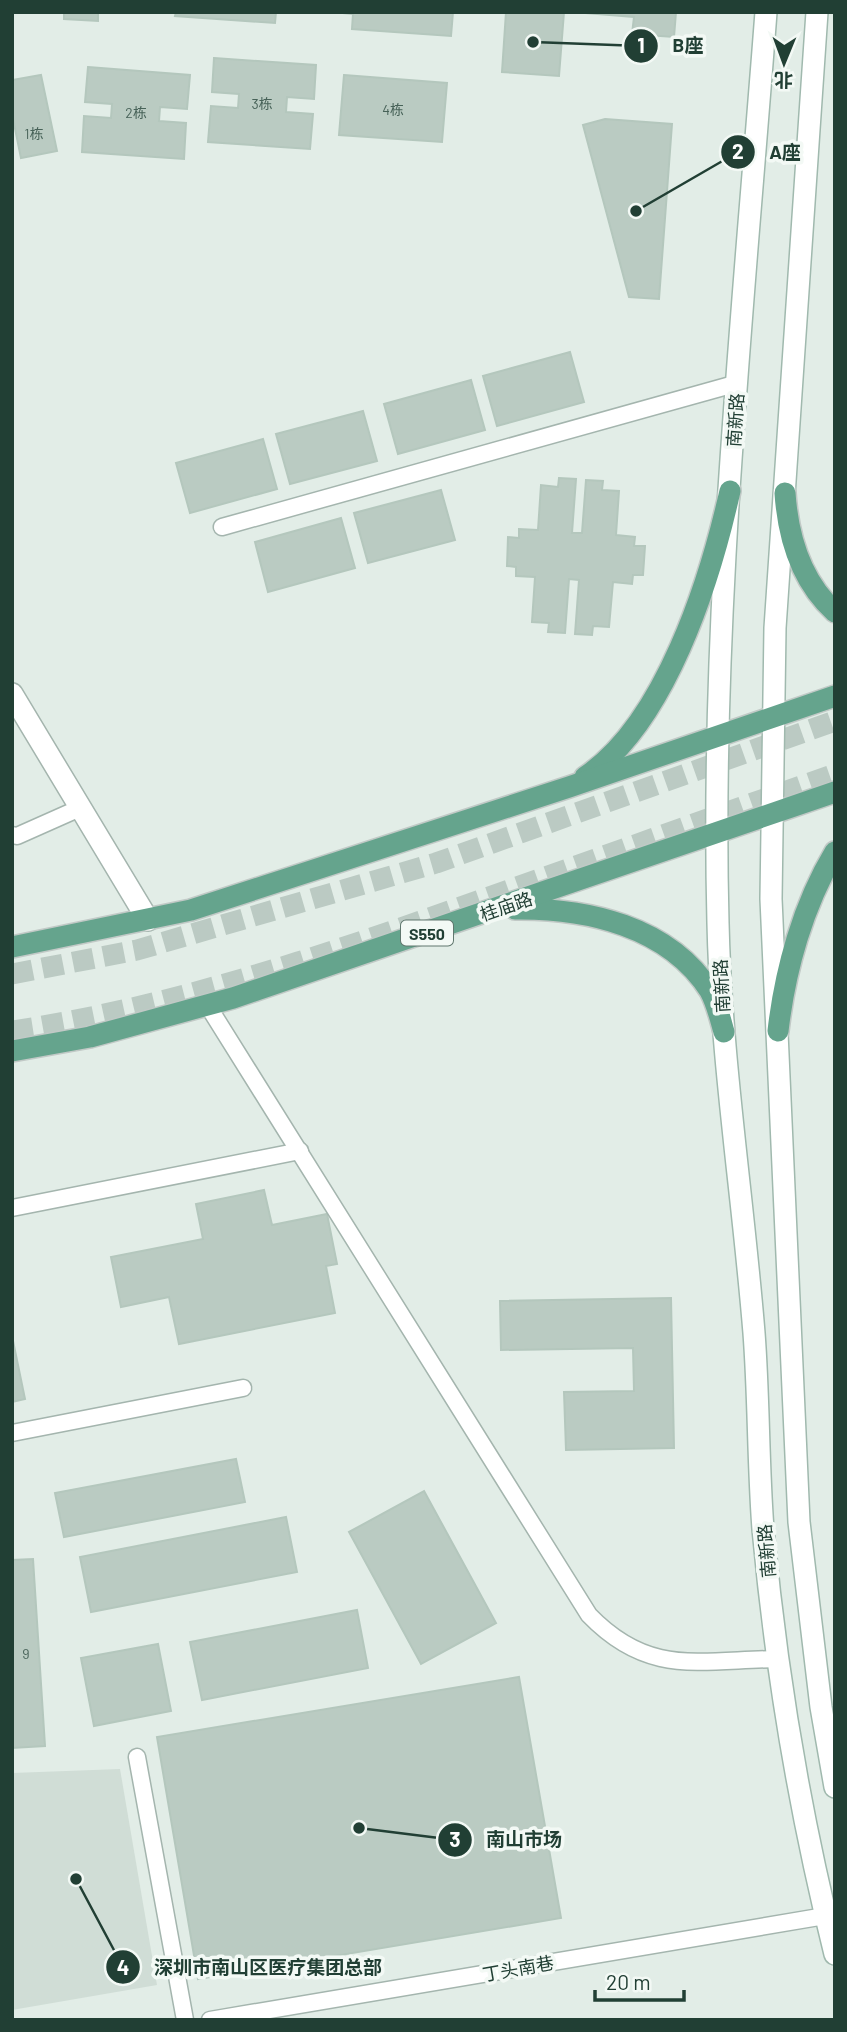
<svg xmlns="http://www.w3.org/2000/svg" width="847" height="2032" viewBox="0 0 847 2032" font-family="Barlow,'Noto Sans SC',sans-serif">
<rect width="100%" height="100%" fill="#e2ede7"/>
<polygon fill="#d0ddd6" points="120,1769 157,1985 12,2010 12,1773"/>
<g fill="#bacbc2" stroke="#b4c7bd" stroke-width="2">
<polygon points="64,12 98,12 98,21 64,19"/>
<polygon points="176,12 276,12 275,23 175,16"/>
<polygon points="332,12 453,12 451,36 352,29 353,14"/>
<polygon points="506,12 564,12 559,76 502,72"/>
<polygon points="573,12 676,12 674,37 632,34 634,17"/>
<polygon points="214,58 316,65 314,99 287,97 286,112 313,114 310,149 208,142 211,106 238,108 239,94 212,92"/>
<polygon points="88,67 190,75 187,109 160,107 159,121 186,123 184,159 82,152 84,116 111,118 112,104 85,102"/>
<polygon points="41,75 57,151 21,158 12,114 12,80"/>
<polygon points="344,75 447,83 442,142 339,135"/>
<polygon points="605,119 672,124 659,299 629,297 583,125"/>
<polygon points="570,352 584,402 497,426 483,376"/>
<polygon points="471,380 485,430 398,454 384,404"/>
<polygon points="363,411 377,461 290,484 276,434"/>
<polygon points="263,439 277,489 190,513 176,463"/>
<polygon points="559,478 576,479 572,533 582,533 586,480 603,481 602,490 619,491 616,535 635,537 634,546 645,546 643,575 633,575 632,584 613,582 609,627 593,626 592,635 575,634 579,580 569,579 565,633 548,632 549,623 532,622 535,577 516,576 516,567 507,566 508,537 519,538 519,529 538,530 541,485 558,487"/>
<polygon points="441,490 455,540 368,563 354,513"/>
<polygon points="341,518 355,568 268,592 255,542"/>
<polygon points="264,1190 272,1225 327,1214 337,1264 326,1266 335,1313 179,1344 169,1297 121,1307 111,1257 203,1239 196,1204"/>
<polygon points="671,1298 674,1448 566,1450 564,1392 634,1391 633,1348 501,1350 500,1301"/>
<polygon points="12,1336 25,1399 12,1402"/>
<polygon points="236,1459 245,1502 64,1537 55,1493"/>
<polygon points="424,1491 496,1623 421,1664 349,1532"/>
<polygon points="286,1517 297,1572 91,1612 80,1557"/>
<polygon points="33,1559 45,1746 12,1748 12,1560"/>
<polygon points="357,1610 368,1668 202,1700 190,1642"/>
<polygon points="158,1644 171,1711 94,1726 81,1658"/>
<polygon points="519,1677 561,1918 198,1979 157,1737"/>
</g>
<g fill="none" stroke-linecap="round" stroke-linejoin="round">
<g stroke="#bbcac3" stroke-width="21" stroke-dasharray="21 10" stroke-linecap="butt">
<polyline points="12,974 137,950 436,863 835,721"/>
<path d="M12,1031C174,1007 332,953 486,898C602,857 718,815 835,774"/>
</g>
<defs>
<g id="lane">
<polyline points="222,527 738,383"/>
<polyline points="12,835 17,836 80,808"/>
<path d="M208,1006L589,1615C649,1677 699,1660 778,1659"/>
<polyline points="12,1208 300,1151"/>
<polyline points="12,1433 243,1388"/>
<polyline points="137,1757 185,2020"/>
<polyline points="210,2020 825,1916"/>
</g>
<polyline id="street" points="12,694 148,920"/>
<g id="secondary">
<path d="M766,12C743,315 710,619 718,923C721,1060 743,1196 754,1333C759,1398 758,1464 763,1529C776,1672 800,1814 835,1954"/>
<polyline points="817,12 775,628 771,899 799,1522 821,1707 835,1787"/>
</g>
<g id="primary">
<path d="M785,493C788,538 801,581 835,612"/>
<path d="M585,777C665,724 710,581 730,491"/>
<path d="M515,909C586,908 669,926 710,991C717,1004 720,1018 724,1032"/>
<polyline points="12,947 191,910 569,787 835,696"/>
<path d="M778,1031C785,970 803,905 835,852"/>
<polyline points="12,1051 90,1037 233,998 835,792"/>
</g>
</defs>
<use href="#lane" stroke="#a4b5ae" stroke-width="19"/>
<use href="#street" stroke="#a4b5ae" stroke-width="24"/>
<use href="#secondary" stroke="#a0b9ae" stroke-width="24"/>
<use href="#primary" stroke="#c1c9c6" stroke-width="24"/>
<use href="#lane" stroke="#fff" stroke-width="16"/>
<use href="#street" stroke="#fff" stroke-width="21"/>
<use href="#secondary" stroke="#fff" stroke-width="21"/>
<use href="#primary" stroke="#65a48d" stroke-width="21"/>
</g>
<g text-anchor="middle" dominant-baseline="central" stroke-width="7" stroke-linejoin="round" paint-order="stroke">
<g font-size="14" fill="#476258">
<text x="262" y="103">3栋</text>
<text x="393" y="109">4栋</text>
<text x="136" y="112">2栋</text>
<text x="34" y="133">1栋</text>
<text x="26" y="1653">9</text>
</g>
<rect fill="#f3f9f5" stroke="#60776e" stroke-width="2" x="401" y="920.5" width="52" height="25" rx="5"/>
<g font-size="16" font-weight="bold" fill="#213f34">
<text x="427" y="933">S550</text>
</g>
<g font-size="18" fill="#213f34" stroke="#f3f9f5">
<text transform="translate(735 420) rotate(-86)">南新路</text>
<text transform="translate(506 906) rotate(-19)">桂庙路</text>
<text transform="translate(721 986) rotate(-93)">南新路</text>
<text transform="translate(766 1551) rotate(-95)">南新路</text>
<text transform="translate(518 1968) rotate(-10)">丁头南巷</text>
</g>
</g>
<path fill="none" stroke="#213f34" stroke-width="2.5" d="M533 42L641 46M636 211L738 152M359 1828L455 1840M76 1879L123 1967"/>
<g fill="#213f34" stroke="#f3f9f5" stroke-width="2.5">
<circle cx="533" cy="42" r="7"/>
<circle cx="636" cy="211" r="7"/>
<circle cx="359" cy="1828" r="7"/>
<circle cx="76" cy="1879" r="7"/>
<circle cx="641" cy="46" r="18"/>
<circle cx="738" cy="152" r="18"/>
<circle cx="455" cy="1840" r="18"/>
<circle cx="123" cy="1967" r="18"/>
</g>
<g font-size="21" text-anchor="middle" font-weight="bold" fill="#fff">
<text x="641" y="53">1</text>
<text x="738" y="159">2</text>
<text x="455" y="1847">3</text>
<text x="123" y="1975">4</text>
</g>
<g font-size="19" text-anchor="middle" font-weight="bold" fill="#213f34" stroke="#f3f9f5" stroke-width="7" stroke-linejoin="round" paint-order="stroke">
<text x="688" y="52">B座</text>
<text x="785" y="159">A座</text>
<text x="524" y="1846">南山市场</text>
<text x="268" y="1974">深圳市南山区医疗集团总部</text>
</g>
<rect width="847" height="2032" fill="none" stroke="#213f34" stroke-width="28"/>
<g transform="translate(784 63) rotate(181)" stroke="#f3f9f5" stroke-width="5" paint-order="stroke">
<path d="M0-5L12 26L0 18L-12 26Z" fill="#213f34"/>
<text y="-10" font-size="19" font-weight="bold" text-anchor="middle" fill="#213f34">北</text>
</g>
<path d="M595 1990v10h89v-10" fill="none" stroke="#213f34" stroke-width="3.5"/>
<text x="606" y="1990" font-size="21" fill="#213f34" stroke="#f3f9f5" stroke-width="5" paint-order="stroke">20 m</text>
</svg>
